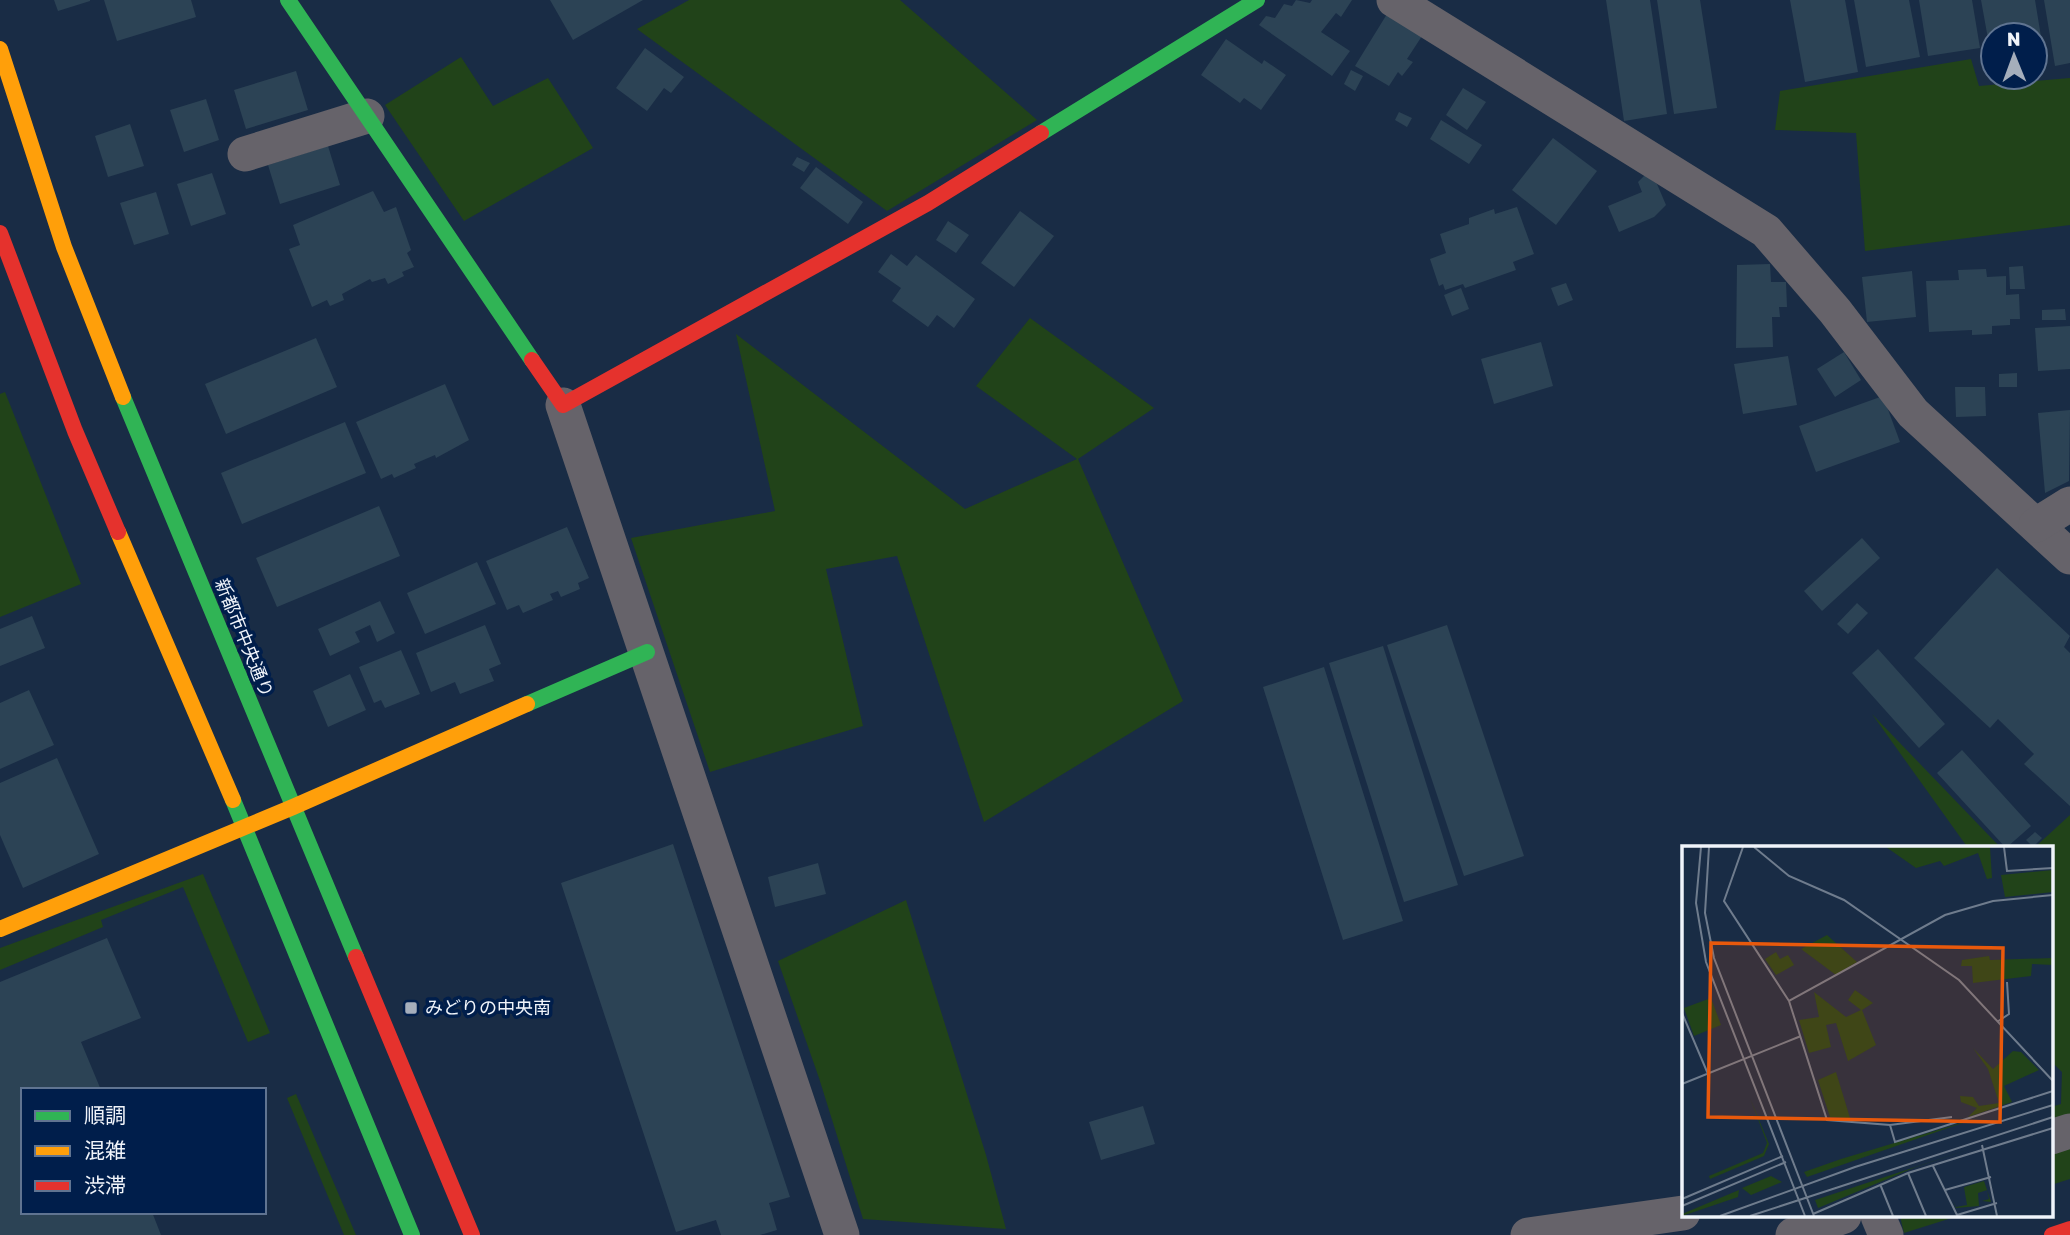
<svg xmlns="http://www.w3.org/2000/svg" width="2070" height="1235" viewBox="0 0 2070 1235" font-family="Rubik,'Noto Sans JP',sans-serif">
<rect width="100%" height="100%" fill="#192c45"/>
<g fill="#214319">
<polygon points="689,0 900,0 1037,120 887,211 637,29"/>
<polygon points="461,57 493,106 548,78 593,148 464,221 385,105"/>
<polygon points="1971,59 1979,86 2070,78 2070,225 1865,251 1856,133 1775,130 1780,91"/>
<polygon points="1030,318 1154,408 1078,459 1183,701 984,822 897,556 826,569 863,726 710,772 631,538 775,511 736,334 965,509 1077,459 976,386"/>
<polygon points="5,392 81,584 0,617 0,394"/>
<polygon points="1872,714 2001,848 1968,848"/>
<polygon points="2070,815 2070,1124 2051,1131 2051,1107 2061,1104 2062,1072 2051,1061 2051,848 2034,848"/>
<polygon points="203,874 270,1033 248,1042 183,887 101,920 103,927 0,970 0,948"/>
<polygon points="906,900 986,1155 1006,1229 863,1219 819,1078 778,961"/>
<polygon points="296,1094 356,1235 344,1235 287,1098"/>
<polygon points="2070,1145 2070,1179 2051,1185 2051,1152"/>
<polygon points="1900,1216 1958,1216 1904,1233"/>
</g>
<g fill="#2c4355">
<polygon points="54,0 90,0 90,1 58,11"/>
<polygon points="104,0 191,0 196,17 117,41"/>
<polygon points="550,0 643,0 573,40"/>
<polygon points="1296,0 1310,3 1312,0 1352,0 1341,17 1336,13 1321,32 1350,51 1332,76 1259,25 1266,16 1275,18 1284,4 1292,6"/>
<polygon points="1606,0 1650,0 1667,114 1624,121"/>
<polygon points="1657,0 1700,0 1717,108 1674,114"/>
<polygon points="1790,0 1845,0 1858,72 1805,82"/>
<polygon points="1854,0 1909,0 1920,57 1866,67"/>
<polygon points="1919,0 1972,0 1980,48 1928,56"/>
<polygon points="1981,0 2035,0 2045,61 2035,63 2035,35 1993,35 1992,61"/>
<polygon points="2044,0 2070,0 2070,63 2055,66"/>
<polygon points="1387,14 1422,36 1407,59 1413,62 1402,76 1398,72 1389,86 1355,66"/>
<polygon points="1226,39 1262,64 1264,60 1286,75 1261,110 1244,98 1240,103 1201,75"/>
<polygon points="645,48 684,77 671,93 664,88 647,111 616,88"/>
<polygon points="1351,70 1363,76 1355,91 1344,84"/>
<polygon points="296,71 308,110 246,129 234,90"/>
<polygon points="1463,88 1486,102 1467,130 1446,115"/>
<polygon points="206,99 219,140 184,152 170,110"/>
<polygon points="1399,112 1412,118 1407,127 1395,120"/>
<polygon points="1441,120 1482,145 1469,164 1430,139"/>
<polygon points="130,124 144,166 108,177 95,136"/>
<polygon points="1553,138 1597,171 1556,225 1512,190"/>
<polygon points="328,146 340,185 280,204 268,165"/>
<polygon points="797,157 810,163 804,172 792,165"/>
<polygon points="816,167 863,202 848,224 800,188"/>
<polygon points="212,173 226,214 191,226 177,184"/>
<polygon points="1645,175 1657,184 1666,205 1654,217 1619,232 1608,206 1642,192 1638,182"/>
<polygon points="373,191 384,212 396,207 411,250 407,253 414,267 402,272 404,276 388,284 385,278 372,282 370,279 342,294 344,300 330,306 327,300 312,307 289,249 300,245 293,225"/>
<polygon points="156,192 169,234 134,245 120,203"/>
<polygon points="1517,207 1534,254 1513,262 1516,270 1465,288 1463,284 1445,290 1443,284 1439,286 1430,259 1446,253 1440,234 1469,224 1469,218 1494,209 1495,214"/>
<polygon points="1020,211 1054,236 1014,287 981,263"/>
<polygon points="948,221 969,235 956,253 936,240"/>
<polygon points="891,254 907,266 916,255 975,299 954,328 937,315 928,327 892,301 901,288 878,272"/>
<polygon points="1770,264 1771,282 1786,282 1787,307 1779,307 1780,317 1772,317 1773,347 1736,348 1737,265"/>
<polygon points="2023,266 2025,289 2010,289 2009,267"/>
<polygon points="1986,269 1987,277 2006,276 2006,295 2019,294 2020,319 2010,319 2010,325 1992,326 1992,334 1972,335 1972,330 1929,332 1926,281 1959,280 1958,270"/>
<polygon points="1912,271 1916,317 1867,322 1862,277"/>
<polygon points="1566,283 1573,300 1558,306 1551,288"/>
<polygon points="1461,288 1469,309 1452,316 1444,295"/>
<polygon points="2065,309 2066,320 2042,320 2042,310"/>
<polygon points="2070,326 2070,369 2038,371 2035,328"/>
<polygon points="316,338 337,387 226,434 205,384"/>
<polygon points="1541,342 1553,386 1494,404 1481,359"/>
<polygon points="1844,352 1861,380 1835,397 1817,369"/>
<polygon points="1788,356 1797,405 1743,414 1734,364"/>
<polygon points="2017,373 2017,387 1999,387 1999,374"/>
<polygon points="445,384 469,440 436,458 435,455 414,464 416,468 394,478 392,474 381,479 356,422"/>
<polygon points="1955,387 1985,387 1986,416 1956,417"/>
<polygon points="1883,396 1900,442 1816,472 1799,426"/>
<polygon points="2070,410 2069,481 2045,493 2038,413"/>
<polygon points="345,422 366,473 242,524 221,473"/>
<polygon points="379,506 400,556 277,607 256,558"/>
<polygon points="567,527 589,578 578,583 580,589 561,597 558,591 550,594 553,600 523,613 519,605 507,610 486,561"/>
<polygon points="1862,538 1880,558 1822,611 1804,591"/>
<polygon points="477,562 496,604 425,634 407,593"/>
<polygon points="1997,568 2070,636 2064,647 2070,653 2070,806 2024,764 2034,754 1998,719 1990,728 1914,658"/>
<polygon points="380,601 395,633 377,642 370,625 355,632 360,642 330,656 318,629"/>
<polygon points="1857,603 1868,613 1848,634 1837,624"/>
<polygon points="32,616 45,648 0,666 0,629"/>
<polygon points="485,625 501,664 489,669 494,681 460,694 455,682 431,692 416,653"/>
<polygon points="1447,625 1524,856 1464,876 1387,645"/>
<polygon points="1383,646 1458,885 1404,902 1329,663"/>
<polygon points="1878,649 1945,724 1919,748 1852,673"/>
<polygon points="401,650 420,694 385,708 381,700 374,703 359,667"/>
<polygon points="1324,667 1403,921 1343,940 1263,687"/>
<polygon points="350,674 366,710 328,727 313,691"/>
<polygon points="29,690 54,745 0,769 0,703"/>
<polygon points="1962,750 2031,826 2006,848 1937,773"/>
<polygon points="57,758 99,854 23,888 0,835 0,783"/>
<polygon points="2035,832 2042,838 2033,847 2026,840"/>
<polygon points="673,844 790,1197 769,1203 777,1230 760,1235 721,1235 716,1220 676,1232 561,883"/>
<polygon points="818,863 826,894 775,907 768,877"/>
<polygon points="107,938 141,1018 81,1042 101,1090 23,1090 23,1212 152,1212 161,1235 0,1235 0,982"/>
<polygon points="1143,1106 1155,1144 1101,1160 1089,1122"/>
</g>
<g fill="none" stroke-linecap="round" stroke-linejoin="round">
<g stroke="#66636a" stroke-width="35">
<polyline points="1394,0 1766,231 1835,311 1913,413 2070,557"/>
<polyline points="245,154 367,116"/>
<polyline points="563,405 842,1235"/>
<polyline points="2036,525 2070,504"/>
<polyline points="2051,1137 2070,1131"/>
<polyline points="1878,1216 1886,1235"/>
<polyline points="1528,1235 1683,1213"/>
<polyline points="1793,1235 1844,1216"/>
</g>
<g stroke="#30b455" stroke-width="16">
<polyline points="288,0 532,360"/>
<polyline points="1041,133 1257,0"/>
<polyline points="123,397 356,957"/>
<polyline points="527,704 647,652"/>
<polyline points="233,800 412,1235"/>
</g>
<g stroke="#ff9f0a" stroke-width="16">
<polyline points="0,49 64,247 123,397"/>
<polyline points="118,532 233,800"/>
<polyline points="0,929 293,807 527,704"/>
</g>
<g stroke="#e5322d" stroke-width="16">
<polyline points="0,233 75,431 118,532"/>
<polyline points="532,360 563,405 928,203 1041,133"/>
<polyline points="356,957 472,1235"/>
<polyline points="2052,1235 2070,1229"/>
</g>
</g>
<rect fill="#a5aebb" stroke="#001e4b" stroke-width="2.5" x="404" y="1001" width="14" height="14" rx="3.5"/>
<g text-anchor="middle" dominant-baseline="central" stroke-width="7" stroke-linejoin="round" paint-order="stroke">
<g font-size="18" fill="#f0f4fa" stroke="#001e4b">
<text transform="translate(244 638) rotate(68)">新都市中央通り</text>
</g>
<g font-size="18" fill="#f0f4fa" stroke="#001e4b" text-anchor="start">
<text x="425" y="1008">みどりの中央南</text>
</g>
</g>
<g transform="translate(1682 846)">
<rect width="371" height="371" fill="#192c45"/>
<path d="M204,1H308L310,32L305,33L296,7L262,20L258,15L234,22ZM371,24V46L323,51L319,29ZM145,89L175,116L154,129L119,103ZM94,106L98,113L106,109L112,119L94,129L83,113ZM307,110L308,114L371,112V119L350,118L349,130L291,137L290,120H279L280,114ZM173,144L191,157L180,164L194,199L166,215L154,177L144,179L149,201L127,207L117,174L137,171L132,146L164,171L179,164L166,154ZM29,152L39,179L12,190L2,162ZM291,202L311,223L331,205L339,206L357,224L322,240L330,256L286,271L295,262L279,256L278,250L291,251L297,260L317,257L306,223ZM154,226L165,262L168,272L148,271L136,234ZM68,252L87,298L82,310L28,333L27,330L81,307L85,297ZM289,274L125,331L122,326L159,313ZM297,300L234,321L136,362L133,354ZM89,330L100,336L69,349L60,342ZM302,335L309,356L300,355L307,353L305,344L296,347L297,360L274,362L271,355L274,361L285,359L282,341ZM57,344L56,351L0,370V368Z" fill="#214319"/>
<path fill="none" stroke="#6f7c8d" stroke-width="2" d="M19,1L14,57L24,116L123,370M27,1L23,67L32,112L132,370M61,1L42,55L107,155L263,69L311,55L371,49M72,1L107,30L162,54L277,134L371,235M322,1L325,25L371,22M107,155L145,274L208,279L213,296L371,245M0,167L26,228M315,176L327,168L325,136M0,238L119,190M208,279L270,271M300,299L315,370M251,320L275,369L315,357M226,327L244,370M198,338L211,370M263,344L309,331M0,353L101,310M0,360L104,316M131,368L226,327L371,282M38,370L173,321L371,259M68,370L371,271"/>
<path fill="#e8590c" fill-opacity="0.15" stroke="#e8590c" stroke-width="3.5" d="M29,97L321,102L318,276L26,271Z"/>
<rect width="371" height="371" fill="none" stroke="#f0f4fa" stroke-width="3.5"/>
</g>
<rect x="21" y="1088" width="245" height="126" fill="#001e4b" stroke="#607491" stroke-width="2"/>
<rect x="35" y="1111" width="35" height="10" fill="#30b455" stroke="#607491" stroke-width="2"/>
<text x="84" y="1123" font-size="21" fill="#f0f4fa">順調</text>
<rect x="35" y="1146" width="35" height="10" fill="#ff9f0a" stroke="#607491" stroke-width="2"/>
<text x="84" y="1158" font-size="21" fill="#f0f4fa">混雑</text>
<rect x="35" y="1181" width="35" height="10" fill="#e5322d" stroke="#607491" stroke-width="2"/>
<text x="84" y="1193" font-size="21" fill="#f0f4fa">渋滞</text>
<g transform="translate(2014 56) rotate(359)"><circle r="33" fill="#001e4b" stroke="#607491" stroke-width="2"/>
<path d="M0-5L12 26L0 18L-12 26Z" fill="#a5aebb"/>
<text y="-10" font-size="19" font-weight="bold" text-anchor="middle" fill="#f0f4fa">N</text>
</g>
</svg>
